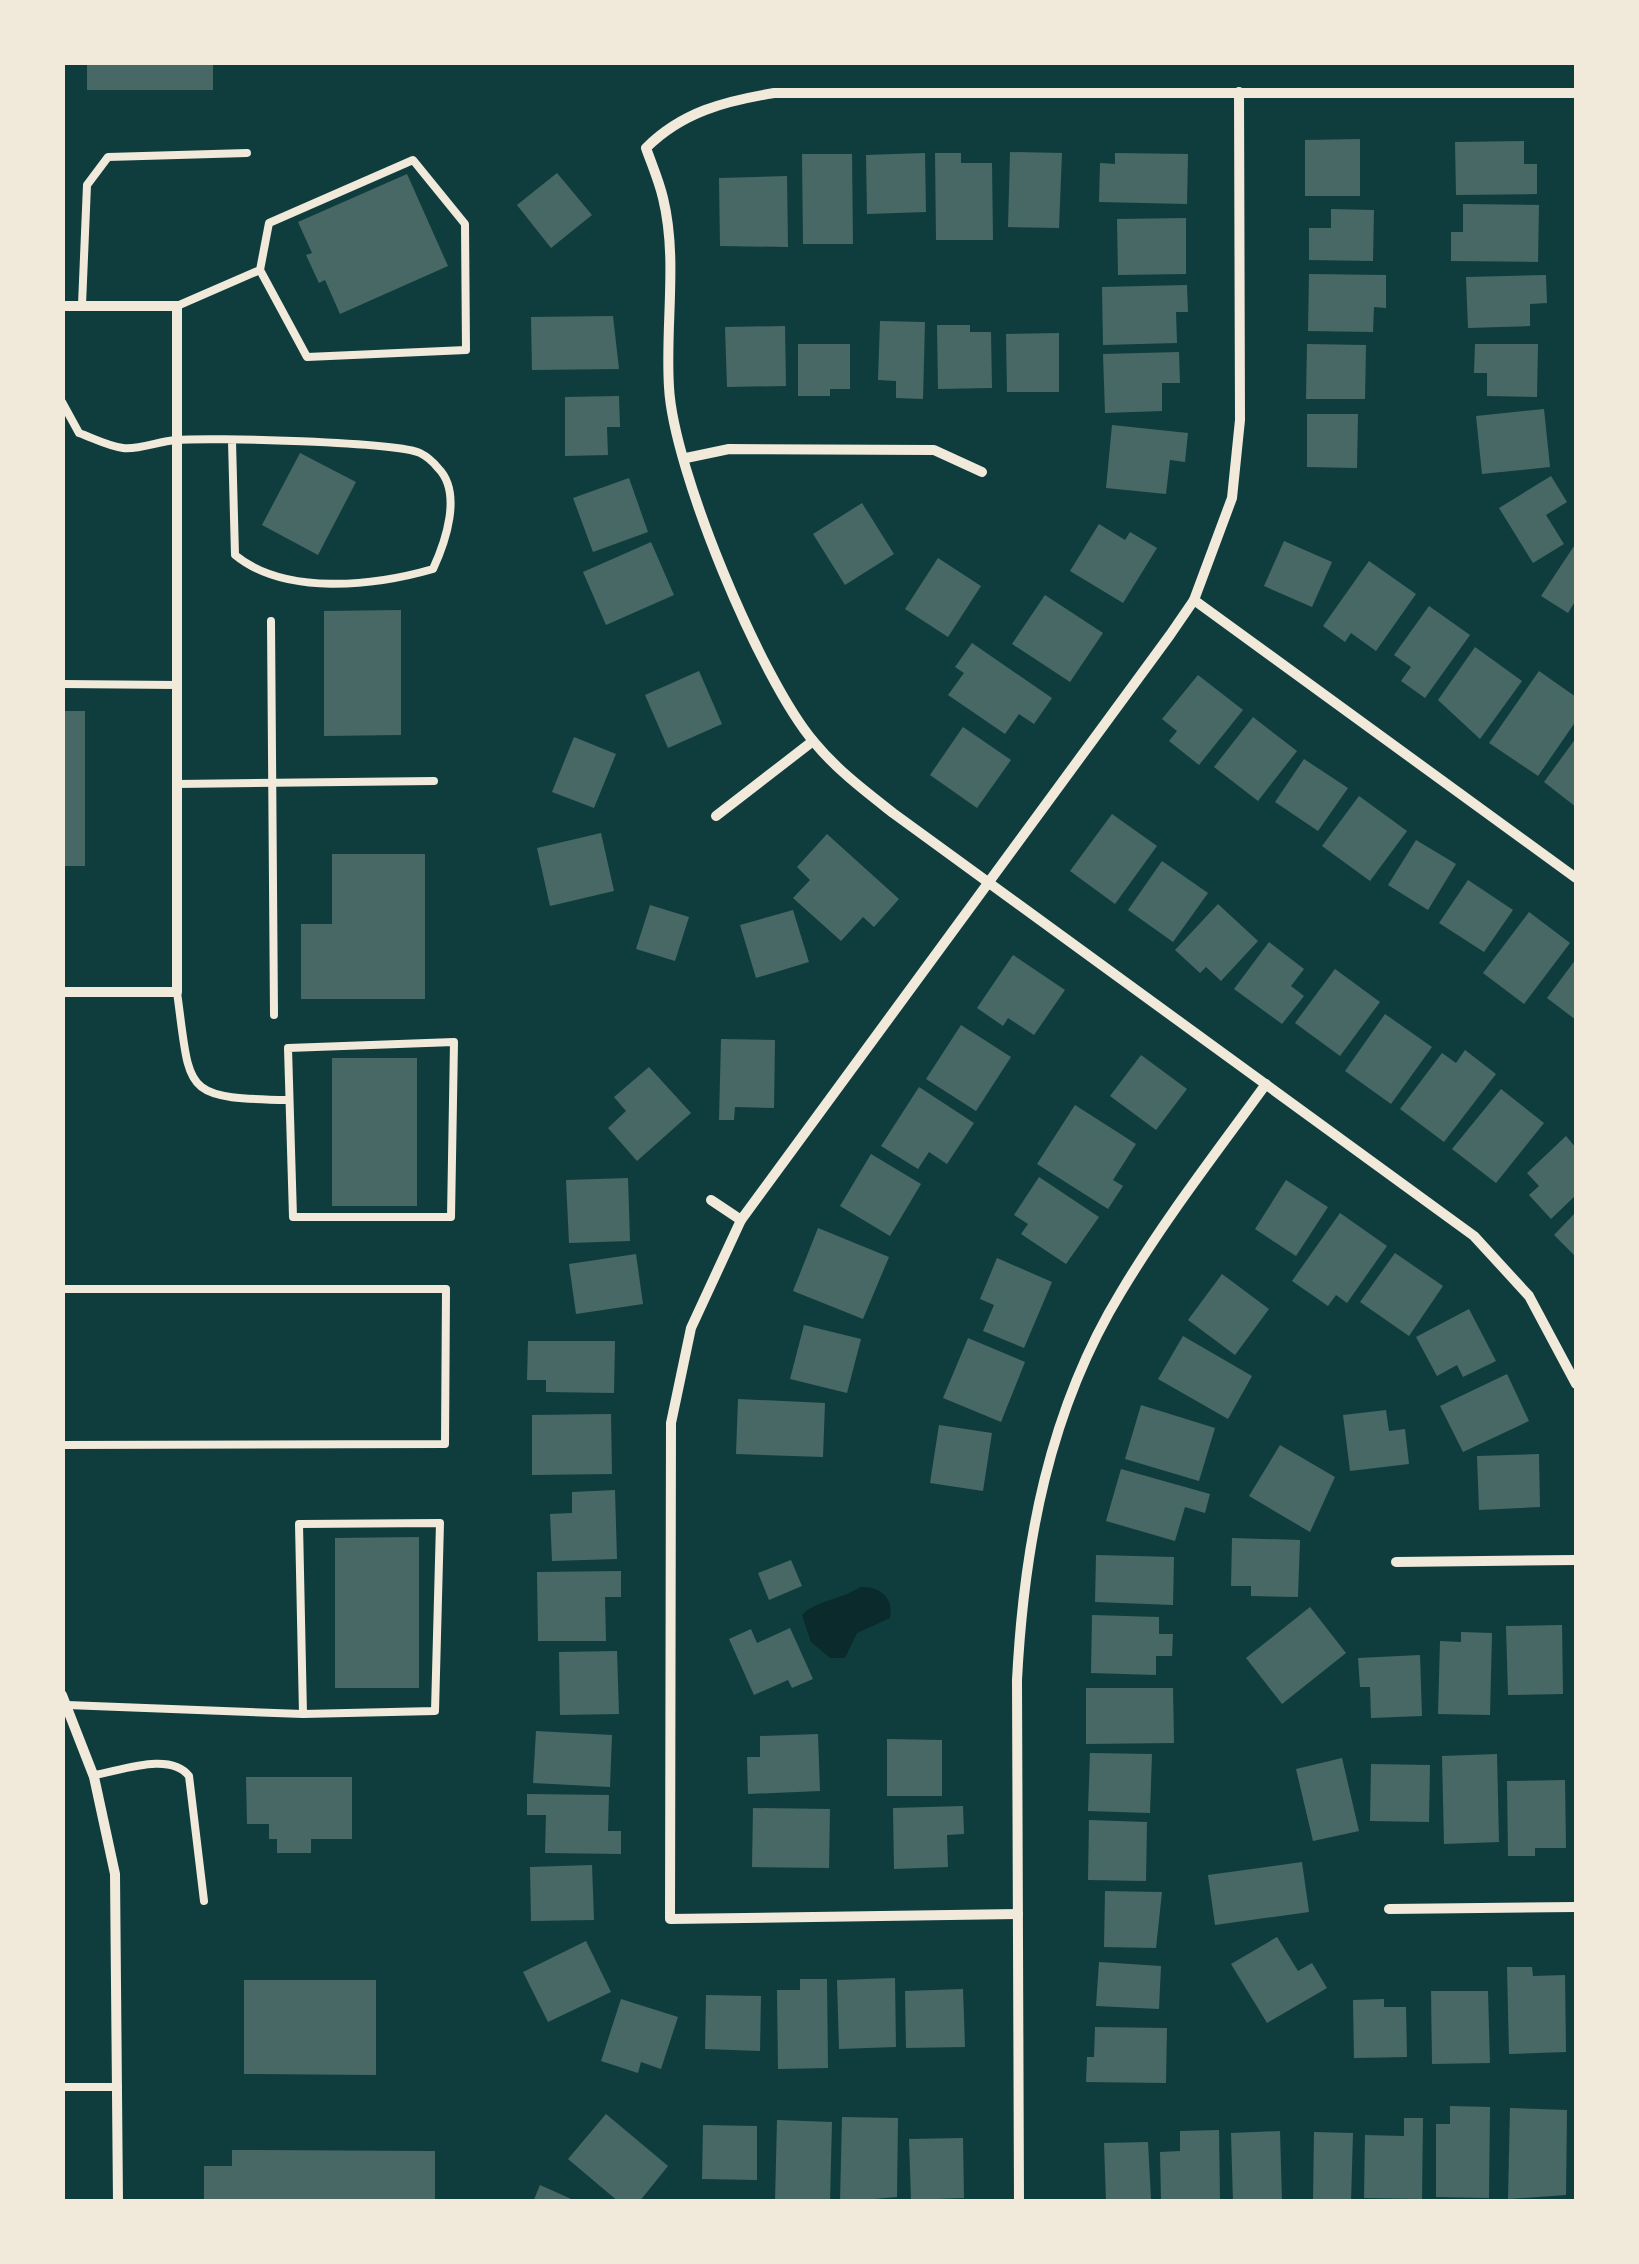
<svg xmlns="http://www.w3.org/2000/svg" width="1639" height="2264" viewBox="0 0 1639 2264" font-family="Ubuntu,sans-serif">
<rect width="100%" height="100%" fill="#0f3d3e"/>
<path fill="#0a2a2b" d="M861,1587C880,1586 894,1598 890,1618L857,1633L845,1658H830L811,1642L802,1615C813,1602 844,1598 861,1587Z"/>
<g fill="#486865">
<rect x="87" y="62" width="126" height="28"/>
<polygon points="1360,139 1360,196 1305,196 1305,140"/>
<polygon points="1524,141 1524,164 1537,164 1537,194 1456,195 1455,142"/>
<polygon points="1010,152 1062,153 1059,228 1008,227"/>
<polygon points="925,153 926,212 867,214 866,155"/>
<polygon points="935,153 961,153 961,163 992,163 993,240 936,240"/>
<polygon points="1115,153 1188,154 1187,204 1099,202 1100,163 1115,164"/>
<polygon points="802,154 852,154 853,244 803,244"/>
<polygon points="557,173 592,215 551,248 517,205"/>
<polygon points="407,174 448,266 340,314 325,280 319,283 306,255 312,253 298,222"/>
<polygon points="787,176 788,247 720,246 719,178"/>
<polygon points="1463,204 1539,205 1538,262 1451,261 1451,232 1463,232"/>
<polygon points="1331,209 1374,210 1373,261 1309,260 1309,228 1331,228"/>
<polygon points="1186,218 1186,274 1118,275 1117,219"/>
<polygon points="1309,274 1386,275 1386,308 1374,307 1373,332 1308,331"/>
<polygon points="1546,275 1547,303 1530,304 1530,326 1468,328 1466,277"/>
<polygon points="1187,285 1188,312 1176,312 1177,343 1103,345 1102,287"/>
<polygon points="613,316 619,369 532,370 531,317"/>
<polygon points="880,321 925,322 923,399 896,398 896,381 878,380"/>
<polygon points="937,325 970,325 970,332 991,332 992,388 938,389"/>
<polygon points="785,326 786,386 727,387 725,327"/>
<polygon points="1059,333 1059,392 1007,392 1006,334"/>
<polygon points="798,344 850,344 850,389 830,389 830,396 798,396"/>
<polygon points="1307,344 1366,345 1365,399 1306,399"/>
<polygon points="1475,344 1538,344 1537,397 1487,396 1487,373 1474,373"/>
<polygon points="1179,352 1180,383 1162,383 1162,411 1105,413 1103,354"/>
<polygon points="619,396 620,427 607,427 608,455 565,456 565,397"/>
<polygon points="1544,409 1550,467 1482,474 1476,416"/>
<polygon points="1307,414 1358,414 1357,468 1307,467"/>
<polygon points="1112,425 1188,433 1185,462 1170,460 1166,494 1106,488"/>
<polygon points="300,453 356,482 318,555 262,525"/>
<polygon points="1551,476 1567,502 1546,515 1564,544 1533,563 1499,508"/>
<polygon points="629,478 648,532 593,552 573,498"/>
<polygon points="862,503 894,554 845,585 813,534"/>
<polygon points="1099,524 1125,540 1130,532 1157,548 1123,603 1070,571"/>
<polygon points="1284,541 1332,562 1312,607 1264,586"/>
<polygon points="651,542 674,595 606,625 583,572"/>
<polygon points="1576,543 1576,600 1568,613 1541,596"/>
<polygon points="938,558 981,586 948,637 905,609"/>
<polygon points="1369,561 1416,594 1376,651 1351,633 1345,642 1323,626"/>
<polygon points="1045,595 1103,633 1070,682 1012,644"/>
<polygon points="1429,606 1470,635 1425,698 1401,681 1411,667 1394,655"/>
<polygon points="401,610 401,735 324,736 324,611"/>
<polygon points="972,643 1052,698 1034,724 1019,714 1005,734 948,695 964,673 955,667"/>
<polygon points="1475,647 1522,681 1480,739 1438,700"/>
<polygon points="699,671 722,724 668,748 645,695"/>
<polygon points="1539,671 1576,697 1576,721 1538,776 1489,743"/>
<polygon points="1198,675 1243,710 1199,765 1169,741 1177,731 1162,719"/>
<rect x="62" y="711" width="23" height="155"/>
<polygon points="1253,717 1297,751 1258,801 1214,767"/>
<polygon points="963,727 1011,760 977,808 930,775"/>
<polygon points="574,737 616,754 594,808 552,792"/>
<polygon points="1576,738 1576,807 1544,782"/>
<polygon points="1304,759 1348,788 1318,831 1275,802"/>
<polygon points="1359,796 1407,831 1370,881 1322,846"/>
<polygon points="1112,814 1157,846 1115,904 1070,871"/>
<polygon points="601,833 614,891 550,906 537,848"/>
<polygon points="827,834 899,899 874,927 863,917 841,941 793,898 810,880 797,867"/>
<polygon points="1416,840 1456,864 1428,910 1388,885"/>
<polygon points="332,854 425,854 425,999 301,999 301,924 332,924"/>
<polygon points="1162,861 1208,893 1173,942 1128,910"/>
<polygon points="1468,880 1513,910 1484,952 1439,923"/>
<polygon points="1218,904 1258,941 1221,981 1206,967 1200,973 1175,950"/>
<polygon points="650,905 689,917 675,961 636,949"/>
<polygon points="793,910 809,962 756,978 740,925"/>
<polygon points="1529,912 1570,943 1524,1004 1483,973"/>
<polygon points="1269,942 1304,969 1291,986 1304,996 1282,1024 1234,989"/>
<polygon points="1013,955 1065,990 1034,1035 1008,1018 1003,1026 977,1008"/>
<polygon points="1576,959 1576,1020 1547,998"/>
<polygon points="1335,969 1380,1002 1340,1056 1295,1023"/>
<polygon points="1385,1014 1432,1047 1391,1104 1345,1071"/>
<polygon points="961,1025 1011,1057 976,1111 926,1079"/>
<polygon points="721,1039 775,1040 774,1108 735,1107 734,1120 719,1120"/>
<polygon points="1465,1050 1496,1074 1444,1142 1400,1109 1442,1053 1456,1063"/>
<polygon points="1141,1055 1187,1089 1156,1130 1110,1096"/>
<rect x="332" y="1058" width="85" height="148"/>
<polygon points="649,1067 691,1113 637,1161 608,1128 626,1111 614,1097"/>
<polygon points="919,1087 974,1123 947,1164 929,1152 918,1169 881,1146"/>
<polygon points="1501,1089 1544,1123 1496,1183 1452,1149"/>
<polygon points="1075,1105 1136,1144 1113,1180 1123,1186 1108,1209 1037,1164"/>
<polygon points="1566,1136 1576,1148 1576,1195 1551,1219 1529,1195 1539,1186 1527,1173"/>
<polygon points="871,1154 921,1184 890,1236 840,1206"/>
<polygon points="1039,1177 1099,1217 1066,1264 1021,1234 1028,1224 1014,1215"/>
<polygon points="628,1178 630,1241 569,1243 566,1180"/>
<polygon points="1286,1180 1328,1207 1296,1256 1255,1229"/>
<polygon points="1576,1212 1576,1257 1554,1235"/>
<polygon points="1340,1213 1387,1246 1347,1303 1336,1295 1328,1306 1292,1281"/>
<polygon points="818,1228 889,1257 863,1319 793,1291"/>
<polygon points="1395,1253 1443,1286 1409,1336 1360,1302"/>
<polygon points="636,1254 643,1304 576,1314 569,1264"/>
<polygon points="997,1258 1052,1282 1024,1348 983,1331 994,1305 980,1299"/>
<polygon points="1222,1274 1269,1309 1235,1355 1188,1320"/>
<polygon points="1469,1309 1496,1361 1463,1377 1457,1365 1437,1376 1416,1337"/>
<polygon points="804,1325 861,1339 847,1393 790,1379"/>
<polygon points="1183,1336 1252,1376 1228,1419 1158,1379"/>
<polygon points="968,1338 1025,1362 1001,1422 943,1398"/>
<polygon points="528,1341 615,1341 614,1393 546,1392 546,1380 527,1380"/>
<polygon points="1507,1374 1529,1421 1463,1452 1440,1406"/>
<polygon points="738,1399 825,1403 823,1457 736,1454"/>
<polygon points="1141,1405 1215,1428 1199,1481 1125,1459"/>
<polygon points="1386,1410 1389,1431 1405,1429 1409,1464 1350,1471 1343,1415"/>
<polygon points="611,1414 612,1474 532,1475 532,1415"/>
<polygon points="939,1425 992,1433 983,1491 930,1483"/>
<polygon points="1280,1445 1335,1477 1310,1532 1249,1496"/>
<polygon points="1539,1454 1540,1507 1479,1510 1477,1456"/>
<polygon points="1121,1469 1210,1494 1205,1513 1185,1507 1175,1541 1106,1521"/>
<polygon points="615,1490 617,1559 552,1561 550,1514 572,1513 572,1492"/>
<polygon points="419,1537 419,1688 335,1688 335,1538"/>
<polygon points="1232,1538 1300,1540 1298,1597 1251,1596 1251,1586 1231,1586"/>
<polygon points="1096,1555 1174,1557 1173,1605 1095,1602"/>
<polygon points="791,1560 802,1586 769,1600 758,1573"/>
<polygon points="621,1571 621,1597 605,1597 606,1641 538,1641 537,1572"/>
<polygon points="1310,1607 1346,1653 1282,1704 1246,1658"/>
<polygon points="1092,1615 1159,1617 1159,1634 1173,1634 1172,1656 1156,1656 1156,1675 1091,1673"/>
<polygon points="1562,1625 1563,1694 1508,1695 1506,1626"/>
<polygon points="790,1628 813,1679 792,1688 788,1680 754,1695 729,1639 751,1629 757,1643"/>
<polygon points="1461,1632 1492,1633 1490,1715 1438,1714 1440,1641 1461,1642"/>
<polygon points="617,1651 619,1714 560,1715 559,1652"/>
<polygon points="1420,1655 1422,1716 1371,1718 1370,1687 1360,1687 1358,1658"/>
<polygon points="1086,1688 1173,1688 1174,1743 1086,1744"/>
<polygon points="536,1731 612,1735 610,1787 533,1783"/>
<polygon points="818,1734 820,1791 748,1794 747,1757 760,1757 760,1736"/>
<polygon points="887,1739 942,1740 942,1796 887,1796"/>
<polygon points="1090,1753 1152,1754 1150,1813 1088,1811"/>
<polygon points="1497,1754 1499,1842 1444,1844 1442,1756"/>
<polygon points="1342,1758 1359,1831 1313,1841 1296,1769"/>
<polygon points="1371,1764 1430,1765 1429,1822 1370,1821"/>
<polygon points="246,1777 352,1777 352,1839 311,1839 311,1853 277,1853 277,1839 269,1839 269,1824 247,1824"/>
<polygon points="1565,1780 1566,1848 1535,1848 1535,1856 1508,1856 1507,1781"/>
<polygon points="527,1794 609,1795 608,1831 621,1831 621,1854 545,1853 546,1815 527,1815"/>
<polygon points="963,1806 964,1834 947,1835 948,1867 894,1869 893,1808"/>
<polygon points="753,1808 830,1809 829,1868 752,1867"/>
<polygon points="1089,1820 1147,1822 1146,1881 1088,1880"/>
<polygon points="1302,1862 1309,1912 1215,1925 1208,1875"/>
<polygon points="592,1865 594,1920 531,1921 530,1867"/>
<polygon points="1105,1891 1162,1892 1156,1948 1104,1947"/>
<polygon points="1277,1937 1298,1971 1312,1963 1327,1988 1267,2023 1231,1964"/>
<polygon points="586,1941 611,1992 548,2022 523,1972"/>
<polygon points="1099,1962 1161,1966 1159,2009 1096,2006"/>
<polygon points="1507,1967 1532,1967 1533,1976 1565,1975 1566,2052 1509,2054"/>
<polygon points="895,1978 896,2047 839,2049 837,1980"/>
<polygon points="800,1979 827,1979 828,2068 778,2069 777,1990 800,1990"/>
<polygon points="244,1980 376,1980 376,2075 244,2074"/>
<polygon points="963,1989 965,2047 906,2048 905,1991"/>
<polygon points="1431,1991 1488,1991 1490,2063 1432,2064"/>
<polygon points="706,1995 761,1996 760,2051 705,2049"/>
<polygon points="621,1999 678,2017 661,2069 641,2062 638,2073 601,2061"/>
<polygon points="1384,1999 1384,2007 1406,2007 1407,2057 1354,2058 1353,2000"/>
<polygon points="1095,2027 1167,2028 1166,2083 1086,2082 1087,2057 1094,2057"/>
<polygon points="1450,2106 1490,2107 1489,2198 1436,2197 1436,2124 1450,2124"/>
<polygon points="1510,2108 1567,2110 1566,2195 1508,2199"/>
<polygon points="606,2114 668,2166 639,2202 619,2202 568,2159"/>
<polygon points="842,2117 898,2118 897,2197 840,2202"/>
<polygon points="1404,2118 1423,2118 1422,2199 1364,2198 1365,2135 1404,2136"/>
<polygon points="777,2120 832,2122 830,2202 775,2202"/>
<polygon points="703,2125 757,2126 757,2180 702,2179"/>
<polygon points="1219,2130 1220,2199 1161,2200 1160,2152 1180,2151 1180,2131"/>
<polygon points="1280,2131 1282,2201 1233,2202 1231,2133"/>
<polygon points="1314,2132 1353,2133 1351,2202 1313,2201"/>
<polygon points="963,2138 964,2198 911,2200 909,2139"/>
<polygon points="1148,2142 1151,2199 1106,2201 1104,2143"/>
<polygon points="232,2150 435,2151 435,2202 204,2202 204,2166 232,2166"/>
<polygon points="540,2185 578,2202 533,2202"/>
</g>
<g fill="none" stroke-linecap="round" stroke-linejoin="round">
<g stroke="#f1e9da" stroke-width="8">
<polyline points="82,305 87,185 108,157 247,153"/>
<polyline points="177,306 260,270 269,223 413,160 465,224 466,350 307,357 260,270"/>
<path d="M62,402L79,433C93,438 108,446 123,448C139,450 159,441 176,440C209,437 397,442 420,453C426,456 434,463 438,468C463,493 445,543 433,569C374,586 285,596 235,555L232,441"/>
<polyline points="271,621 274,1015"/>
<polyline points="62,684 177,685"/>
<polyline points="177,784 434,781"/>
<path d="M177,992C191,1094 181,1098 289,1100"/>
<polygon points="454,1042 451,1217 293,1217 288,1048"/>
<polyline points="62,1289 446,1289 445,1444 62,1445"/>
<polyline points="67,1705 303,1714 299,1524 440,1523 435,1711 303,1714"/>
<path d="M94,1775C120,1771 170,1751 189,1776L204,1901"/>
<polyline points="62,2087 118,2087"/>
</g>
<g stroke="#f1e9da" stroke-width="10">
<path d="M1576,93H774C725,101 682,112 646,148C652,165 659,181 663,198C678,259 665,325 669,387C673,469 761,680 814,742C837,770 865,791 893,813L1474,1236L1529,1296L1576,1384"/>
<polyline points="62,306 177,306 177,992 62,992"/>
<polyline points="686,458 729,449 934,450 982,472"/>
<polyline points="1194,600 1576,878"/>
<polyline points="716,816 813,741"/>
<polyline points="711,1200 741,1220"/>
<polyline points="1396,1562 1576,1560"/>
<polyline points="62,1695 94,1777 115,1874 118,2202"/>
<polyline points="1389,1909 1576,1907"/>
<polyline points="1018,1914 670,1919 671,1423 691,1328 741,1220 1170,635 1194,600 1232,498 1240,420 1239,92"/>
<path d="M1019,2202L1017,1680C1024,1544 1049,1410 1121,1292C1164,1220 1216,1153 1266,1084"/>
</g>
</g>
<rect width="1639" height="2264" fill="none" stroke="#f1e9da" stroke-width="130"/>
</svg>
